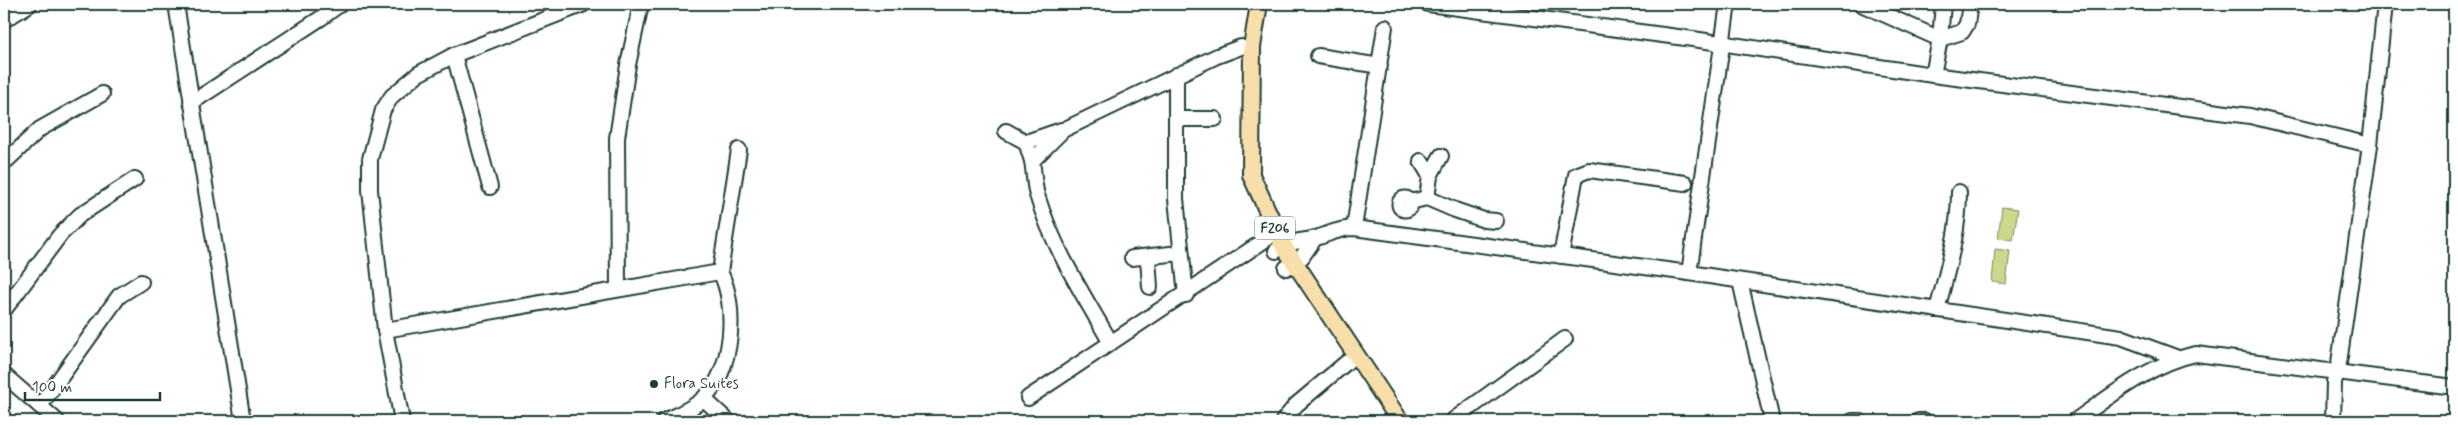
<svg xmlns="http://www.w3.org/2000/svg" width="2458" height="425" viewBox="0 0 2458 425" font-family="Mynerve,sans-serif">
<rect width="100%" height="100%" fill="#fff"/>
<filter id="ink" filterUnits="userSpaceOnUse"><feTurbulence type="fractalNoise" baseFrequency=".02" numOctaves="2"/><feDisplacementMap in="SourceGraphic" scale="10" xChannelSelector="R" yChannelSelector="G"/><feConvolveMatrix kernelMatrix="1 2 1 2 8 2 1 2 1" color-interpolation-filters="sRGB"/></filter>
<g filter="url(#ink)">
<g fill="#ccd88b" stroke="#768a60">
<polygon points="2002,207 2018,209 2013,240 1998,238"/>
<polygon points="1995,249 2010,251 2006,284 1992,282"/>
</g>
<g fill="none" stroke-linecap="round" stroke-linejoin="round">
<defs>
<g id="minor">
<polyline points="176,4 243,421"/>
<polyline points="1428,4 1693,39 1933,75 2250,116 2370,145"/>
<polyline points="1861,4 1940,39 1962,32 1967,24 1970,4"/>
<polyline points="4,20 30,4"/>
<polyline points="454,55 490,187"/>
<polyline points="1318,56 1380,66"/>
<polyline points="1176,75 1176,199 1186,295"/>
<polyline points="1933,75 1940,39 1943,4"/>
<polyline points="191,103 321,18 340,4"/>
<polyline points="1176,119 1215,119"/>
<polyline points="1006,131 1026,142 1032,161"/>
<polyline points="1026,142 1061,130"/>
<polyline points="1421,161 1430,176"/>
<polyline points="4,163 40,129 102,94"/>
<polyline points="1427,198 1430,176 1441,156"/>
<circle cx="1405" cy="204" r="5.5"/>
<polyline points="1410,202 1427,198 1455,210 1484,220 1496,221"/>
<polyline points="1354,228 1385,27"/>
<path d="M1276,251C1289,240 1301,242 1316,238C1329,234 1340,228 1354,228L1689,273L2121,337L2178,358"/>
<polyline points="1561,256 1576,175 1589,170 1685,183"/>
<polyline points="1132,258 1180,253"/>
<polyline points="1148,258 1150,287"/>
<polyline points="1286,268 1302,257 1315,238"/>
<polyline points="1689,273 1728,4"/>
<polyline points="1740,281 1772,421"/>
<polyline points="618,288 617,138 628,65 641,4"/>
<polyline points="4,310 60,235 80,215 135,179"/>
<path d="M1937,310C1947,272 1959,232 1959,192"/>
<polyline points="385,330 720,272"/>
<path d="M1111,343C1084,296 1053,248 1037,195C1034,185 1034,172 1032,161L1063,130L1217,56L1241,47"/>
<polyline points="4,375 57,421"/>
<polyline points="1028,398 1268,238"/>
<polyline points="704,399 728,421"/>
<polyline points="40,406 119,296 141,282"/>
<polyline points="402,421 385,330 370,190 370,159 383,110 392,96 418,74 454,55 584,4"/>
<path d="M664,421C677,415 694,408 704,398C733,372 738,305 720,272L739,150"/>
<polyline points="1283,421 1296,405 1347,362"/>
<polyline points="1452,421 1565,339"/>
<polyline points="1852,421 1859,421"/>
<polyline points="1918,421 1925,421"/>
<path d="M2075,421C2110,396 2152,363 2196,354L2454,387"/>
<polyline points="2333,421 2334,382 2338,370 2370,145 2385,4"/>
</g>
<polyline id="major" points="1259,4 1252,47 1251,175 1283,245 1400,421"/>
</defs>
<use href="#minor" stroke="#1f3d34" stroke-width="18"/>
<use href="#major" stroke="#1f3d34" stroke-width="20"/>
<use href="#minor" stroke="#fff" stroke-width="14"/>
<use href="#major" stroke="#f8deab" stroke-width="16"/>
</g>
</g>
<circle fill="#1f3d34" stroke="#fff" stroke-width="2" cx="654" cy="384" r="5"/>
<g text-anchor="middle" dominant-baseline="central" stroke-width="4" stroke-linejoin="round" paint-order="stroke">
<rect fill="#fff" stroke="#627771" stroke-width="1" x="1255" y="216.5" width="40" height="23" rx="4"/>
<g font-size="14" font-weight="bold" fill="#1f3d34">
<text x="1275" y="228">F206</text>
</g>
<g font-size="15" fill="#1f3d34" stroke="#fff" text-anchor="start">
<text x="664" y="384">Flora Suites</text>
</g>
</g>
<rect width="2458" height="425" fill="none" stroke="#fff" stroke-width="20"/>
<rect x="10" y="10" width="2438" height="405" fill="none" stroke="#1f3d34" stroke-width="2" filter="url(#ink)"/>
<path d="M25 392v8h135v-8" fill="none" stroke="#1f3d34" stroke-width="2.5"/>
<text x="32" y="392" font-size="15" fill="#1f3d34" stroke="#ffffff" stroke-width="4" paint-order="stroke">100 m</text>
</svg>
